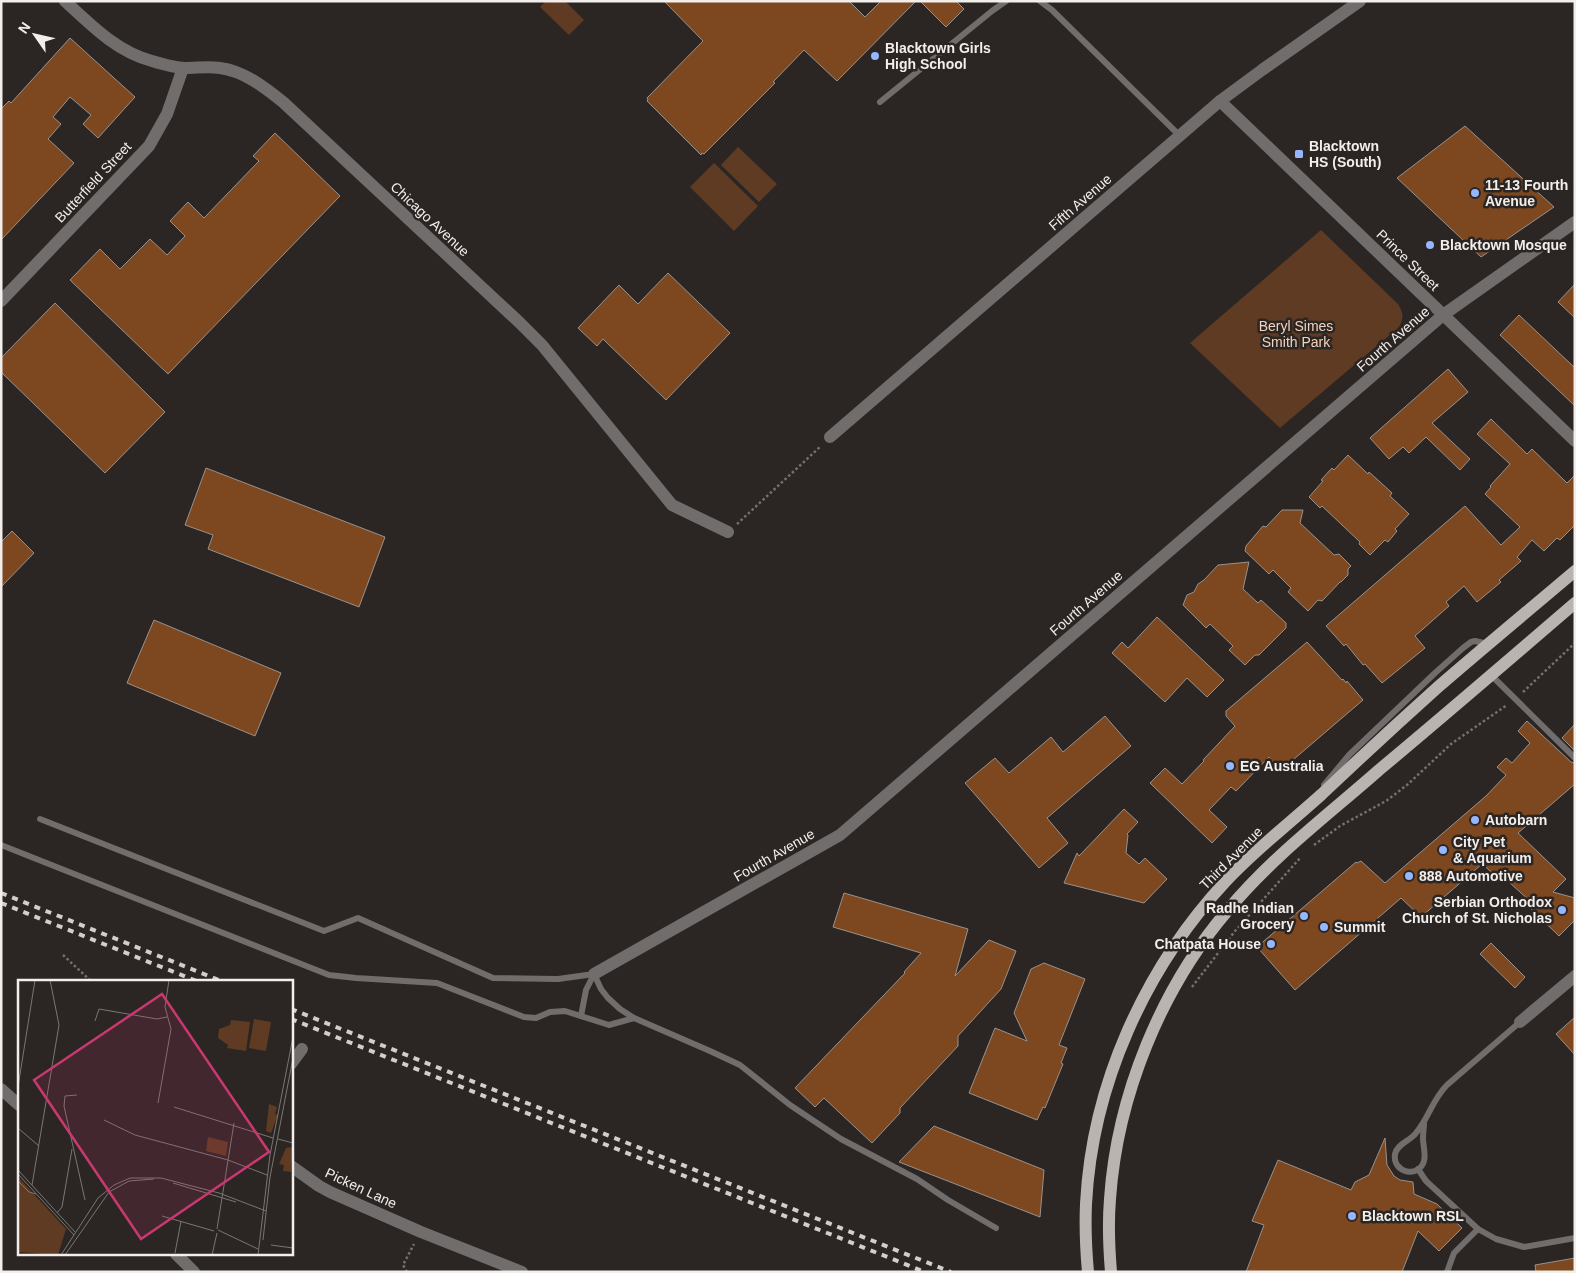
<svg xmlns="http://www.w3.org/2000/svg" width="1576" height="1273" viewBox="0 0 1576 1273" font-family="Helvetica,sans-serif">
<rect width="100%" height="100%" fill="#2b2623"/>
<g fill="#5e3b22">
<polygon points="546,1 565,1 584,20 569,35 540,7"/>
<polygon points="738,147 777,184 759,202 721,165"/>
<polygon points="714,163 758,206 734,231 690,187"/>
<path d="M1321,230L1398,304C1404,314 1404,319 1398,328L1280,428L1190,343Z"/>
</g>
<g fill="#7d481f" stroke="#98928e">
<polygon points="664,1 849,1 865,17 881,1 916,1 837,81 804,50 773,82 775,83 704,154 702,153 701,155 647,101 648,100 647,98 703,41"/>
<polygon points="920,1 956,1 964,9 946,27"/>
<polygon points="70,38 135,97 98,138 83,124 91,115 70,97 53,117 61,124 48,139 74,163 1,240 1,109 9,101 11,103"/>
<polygon points="1465,126 1554,207 1481,257 1397,178"/>
<polygon points="275,133 340,196 168,374 70,280 100,249 120,269 150,239 167,255 185,236 170,221 188,202 204,218 259,161 253,156"/>
<polygon points="668,273 730,333 666,400 603,339 597,346 578,328 619,285 638,304"/>
<polygon points="1575,284 1575,318 1558,302"/>
<polygon points="55,303 165,412 105,473 1,372 1,358"/>
<polygon points="1519,315 1575,368 1575,406 1500,335"/>
<polygon points="1448,369 1468,392 1432,423 1470,459 1460,470 1426,437 1409,453 1403,447 1389,459 1370,438"/>
<polygon points="1491,419 1527,454 1532,449 1567,483 1575,475 1575,525 1560,540 1557,538 1544,551 1532,540 1517,557 1521,561 1499,580 1501,582 1477,602 1464,586 1446,602 1449,606 1415,636 1425,648 1382,683 1365,664 1363,665 1346,644 1344,646 1326,626 1465,506 1501,545 1520,527 1485,494 1491,487 1490,486 1510,464 1477,434"/>
<polygon points="1348,455 1368,474 1369,472 1379,481 1392,493 1390,496 1409,514 1395,529 1397,531 1388,542 1385,540 1370,555 1359,544 1360,542 1322,506 1320,508 1309,497 1323,481 1321,480 1332,468 1334,470"/>
<polygon points="206,468 385,537 359,607 208,549 213,535 185,525"/>
<polygon points="1282,510 1303,510 1300,523 1334,555 1339,554 1351,566 1348,569 1348,575 1341,582 1340,582 1322,601 1318,600 1308,611 1288,592 1291,588 1273,570 1269,574 1245,551 1246,546 1263,526 1266,527"/>
<polygon points="12,531 34,553 1,587 1,542"/>
<polygon points="1249,562 1243,589 1258,603 1261,600 1286,623 1286,628 1259,655 1255,655 1245,665 1229,650 1233,646 1210,624 1206,628 1183,605 1187,595 1194,592 1198,584 1204,580 1218,565"/>
<polygon points="1157,617 1224,680 1207,697 1187,678 1165,702 1112,653 1122,642 1128,648"/>
<polygon points="154,620 281,673 255,736 127,683"/>
<polygon points="1307,642 1342,680 1343,679 1346,683 1347,681 1363,700 1280,771 1269,757 1236,791 1231,787 1209,810 1227,827 1212,843 1150,783 1165,768 1182,784 1204,761 1203,760 1235,726 1226,716 1226,711"/>
<polygon points="1105,716 1131,746 1047,818 1068,843 1039,868 965,783 995,758 1009,773 1051,737 1063,752"/>
<polygon points="1527,721 1571,762 1575,763 1575,784 1518,833 1566,879 1553,892 1575,898 1575,920 1559,936 1528,906 1531,902 1499,873 1496,876 1482,864 1421,917 1401,898 1295,990 1257,947 1356,862 1357,863 1361,861 1385,883 1486,796 1506,775 1497,767 1506,758 1512,763 1530,743 1518,731"/>
<polygon points="1575,724 1575,751 1562,738"/>
<polygon points="1124,809 1138,822 1127,834 1128,835 1126,853 1139,864 1145,858 1167,879 1144,903 1064,883 1077,853 1079,856"/>
<polygon points="844,893 968,929 955,976 989,940 1016,951 1001,989 958,1036 958,1046 900,1108 900,1113 872,1143 824,1098 815,1107 795,1088 905,973 904,972 921,953 833,927"/>
<polygon points="1491,943 1525,977 1515,988 1480,954"/>
<polygon points="1044,963 1085,979 1059,1045 1067,1048 1061,1063 1063,1064 1045,1108 1043,1107 1037,1120 969,1093 995,1028 1027,1041 1014,1013 1031,969"/>
<polygon points="1575,1017 1575,1055 1556,1034"/>
<polygon points="934,1126 1044,1170 1040,1217 899,1162"/>
<polygon points="1385,1138 1387,1165 1394,1176 1400,1180 1413,1182 1414,1194 1437,1204 1462,1228 1439,1251 1418,1231 1402,1272 1246,1272 1264,1225 1252,1221 1278,1160 1351,1190 1355,1182 1369,1175"/>
<polygon points="1575,1258 1575,1272 1536,1272 1535,1265"/>
</g>
<g fill="none" stroke-linecap="round" stroke-linejoin="round">
<g stroke="#75716e" stroke-width="2.5" stroke-dasharray="2.5 2.5" stroke-linecap="butt">
<polyline points="737,524 821,446"/>
<polyline points="1523,692 1575,643"/>
<polyline points="1314,845 1340,826 1386,801 1407,785 1451,744 1507,705"/>
<polyline points="63,955 92,982"/>
<polyline points="1192,987 1235,931 1301,857"/>
<polyline points="407,1272 403,1265 414,1244"/>
</g>
<g stroke="#706d6c" stroke-width="6">
<polyline points="1040,1 1052,10 1180,136"/>
<polyline points="880,102 992,11 1006,1"/>
<polyline points="1491,675 1575,758"/>
<polyline points="1324,785 1349,755 1435,673 1463,648 1471,642 1475,641 1488,644"/>
<polyline points="40,819 324,931 358,918 493,978 558,979 594,974"/>
<polyline points="1,845 329,975 356,978 437,983 524,1017 536,1018 550,1012 565,1011 609,1025 634,1018"/>
<polyline points="581,1016 586,990 594,974 601,989 608,998 620,1009 634,1018 710,1051 740,1065 790,1105 841,1139 917,1179 948,1200 996,1228"/>
<path d="M1424,1123C1424,1128 1423,1133 1423,1138C1423,1145 1426,1155 1424,1161C1419,1179 1392,1173 1395,1154C1397,1144 1410,1141 1416,1133C1429,1118 1432,1100 1447,1085L1520,1022"/>
<polyline points="1418,1169 1426,1181 1478,1229 1496,1239 1524,1247 1575,1238"/>
<polyline points="1447,1272 1454,1253 1478,1229"/>
</g>
<g stroke="#706d6c" stroke-width="12">
<path d="M65,1C91,25 117,52 152,61C162,64 175,68 185,68C197,68 209,66 220,68C244,71 264,87 283,102L520,323L542,345L672,505L728,532"/>
<polyline points="1220,101 1575,441"/>
<polyline points="1,301 149,146 167,114 183,68"/>
<polyline points="830,437 1220,101 1262,70 1360,1"/>
<polyline points="594,974 840,835 1443,315 1575,222"/>
<polyline points="1520,1022 1575,976"/>
<polyline points="291,1064 302,1049"/>
<polyline points="1,1089 19,1105"/>
<polyline points="291,1166 319,1186 330,1192 421,1232 522,1272"/>
<polyline points="176,1254 194,1272"/>
</g>
<g stroke="#bab4b1" stroke-width="12">
<path d="M1088,1272C1086,1250 1085,1226 1086,1204C1092,1085 1145,968 1226,881C1256,849 1290,823 1322,794C1360,758 1399,722 1438,687C1483,648 1529,610 1575,571"/>
<path d="M1111,1272C1109,1248 1108,1223 1110,1199C1117,1096 1161,988 1228,910C1272,857 1328,815 1379,770C1445,715 1510,659 1575,603"/>
</g>
<g stroke="#d1cecb" stroke-width="4" stroke-dasharray="6 6" stroke-linecap="butt">
<polyline points="1,893 224,982"/>
<polyline points="1,903 199,982"/>
<polyline points="291,1009 951,1272"/>
<polyline points="291,1019 925,1272"/>
</g>
</g>
<g fill="#96b6fd" stroke="#2b2623" stroke-width="2">
<circle cx="875" cy="56" r="5"/>
<rect x="1294" y="149" width="10" height="10" rx="2.5"/>
<circle cx="1475" cy="193" r="5"/>
<circle cx="1430" cy="245" r="5"/>
<circle cx="1230" cy="766" r="5"/>
<circle cx="1475" cy="820" r="5"/>
<circle cx="1443" cy="850" r="5"/>
<circle cx="1409" cy="876" r="5"/>
<circle cx="1562" cy="910" r="5"/>
<circle cx="1304" cy="916" r="5"/>
<circle cx="1324" cy="927" r="5"/>
<circle cx="1271" cy="944" r="5"/>
<circle cx="1352" cy="1216" r="5"/>
</g>
<g text-anchor="middle" dominant-baseline="central" stroke-width="5" stroke-linejoin="round" paint-order="stroke">
<g font-size="14" font-weight="bold" fill="#f1eeeb" stroke="#2b2623" text-anchor="start">
<text x="885" y="48">Blacktown Girls<tspan x="885" dy="16">High School</tspan></text>
<text x="1309" y="146">Blacktown<tspan x="1309" dy="16">HS (South)</tspan></text>
<text x="1485" y="185">11-13 Fourth<tspan x="1485" dy="16">Avenue</tspan></text>
<text x="1440" y="245">Blacktown Mosque</text>
<text x="1240" y="766">EG Australia</text>
<text x="1485" y="820">Autobarn</text>
<text x="1453" y="842">City Pet<tspan x="1453" dy="16">&amp; Aquarium</tspan></text>
<text x="1419" y="876">888 Automotive</text>
<text x="1552" y="902" text-anchor="end">Serbian Orthodox<tspan x="1552" dy="16">Church of St. Nicholas</tspan></text>
<text x="1294" y="908" text-anchor="end">Radhe Indian<tspan x="1294" dy="16">Grocery</tspan></text>
<text x="1334" y="927">Summit</text>
<text x="1261" y="944" text-anchor="end">Chatpata House</text>
<text x="1362" y="1216">Blacktown RSL</text>
</g>
<g font-size="14" fill="#f1eeeb" stroke="#2b2623">
<text transform="translate(93 182) rotate(-47)">Butterfield Street</text>
<text transform="translate(1080 202) rotate(-41)">Fifth Avenue</text>
<text transform="translate(430 219) rotate(43)">Chicago Avenue</text>
<text transform="translate(1408 260) rotate(44)">Prince Street</text>
<text transform="translate(1393 339) rotate(-41)">Fourth Avenue</text>
<text transform="translate(1086 603) rotate(-41)">Fourth Avenue</text>
<text transform="translate(774 855) rotate(-30)">Fourth Avenue</text>
<text transform="translate(1231 858) rotate(-45)">Third Avenue</text>
<text transform="translate(361 1188) rotate(25)">Picken Lane</text>
</g>
<g font-size="14" fill="#f5d3bd" stroke="#2b2623">
<text x="1296" y="326">Beryl Simes<tspan x="1296" dy="16">Smith Park</tspan></text>
</g>
</g>
<g transform="translate(18 980)">
<rect width="275" height="275" fill="#2b2623"/>
<path d="M236,39L253,42L248,71L231,68ZM213,40L232,42L228,71L209,68L210,65L200,58L201,49L212,45ZM251,124L259,127L257,134L260,135L253,153L248,151ZM190,157L210,162L208,176L188,171ZM275,167L273,192L265,191L266,185L261,184L268,168ZM0,197L48,249L40,275L0,272Z" fill="#5e3b22"/>
<path fill="none" stroke="#7a7673" stroke-width="1" d="M77,41L81,29L139,39L149,37M0,107L17,0M59,115L47,116L46,126L67,220M140,123L153,49L147,27L151,0M156,127L255,158M86,140L117,155L210,180L249,195M0,148L21,166M260,159L275,163M0,190L57,252M0,194L56,255M0,201L11,212L18,214M155,203L218,222M14,205L41,45L32,0M39,233L44,227L54,169M144,236L196,251M199,249L216,143M200,250L240,269M245,260L252,197L275,78M253,265L275,268M157,273L163,241M43,275L80,218L96,205L112,198H143L201,213L248,231M47,275L91,212L111,201L136,199M194,275L199,253M240,275L252,175L275,57"/>
<path fill="#c93871" fill-opacity="0.15" stroke="#c93871" stroke-width="2.5" d="M144,14L251,172L123,259L16,100Z"/>
<rect width="275" height="275" fill="none" stroke="#f1eeeb" stroke-width="2.5"/>
</g>
<rect width="1576" height="1273" fill="none" stroke="#f1eeeb" stroke-width="5"/>
<g transform="translate(35 35) rotate(304)" stroke="#2b2623" stroke-width="4" paint-order="stroke">
<path d="M0-4L9 19L0 12L-9 19Z" fill="#f1eeeb"/>
<text y="-8" font-size="14" font-weight="bold" text-anchor="middle" fill="#f1eeeb">N</text>
</g>
</svg>
